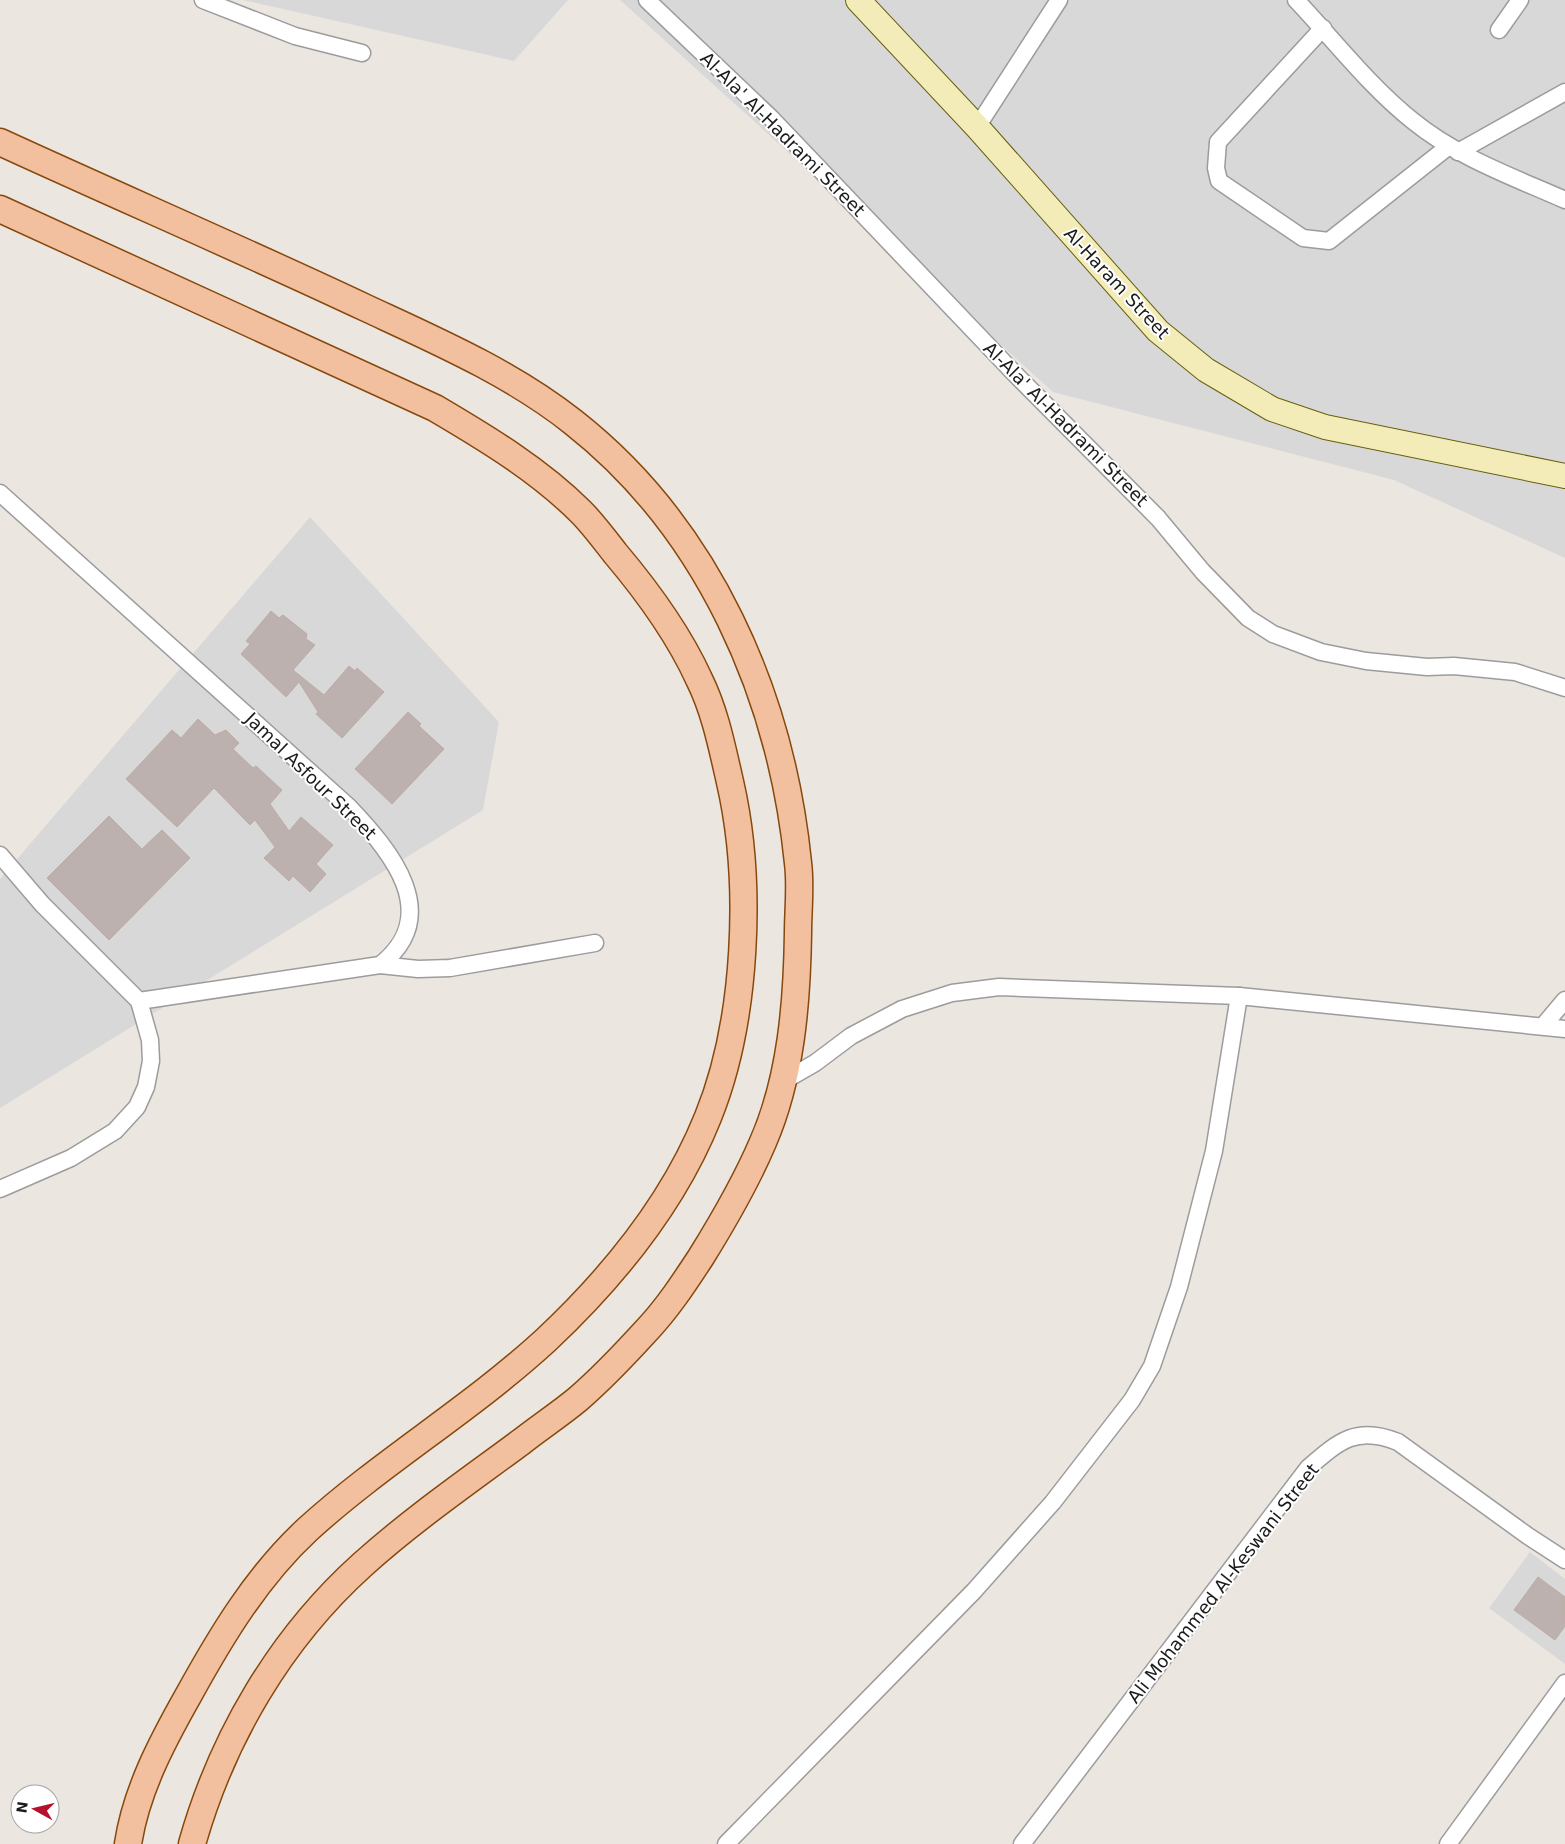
<svg xmlns="http://www.w3.org/2000/svg" width="1565" height="1844" viewBox="0 0 1565 1844" font-family="'DejaVu Sans',sans-serif">
<rect width="100%" height="100%" fill="#ece6e1"/>
<g fill="#d9d8d8">
<polygon points="243,0 568,0 514,61"/>
<polygon points="620,0 1565,0 1565,558 1394,480 1053,392"/>
<polygon points="310,517 499,722 483,810 0,1108 0,879"/>
<polygon points="1530,1552 1565,1579 1565,1664 1489,1608"/>
</g>
<g fill="#bcb1ae" stroke="#bcaba5">
<polygon points="271,611 279,618 283,615 307,634 306,639 315,645 293,670 324,695 349,666 355,671 357,668 384,692 342,738 316,714 318,712 299,682 286,697 241,654 250,644 246,641"/>
<polygon points="408,712 421,724 419,726 444,749 392,804 355,769"/>
<polygon points="198,719 215,735 226,730 239,743 233,749 253,768 256,766 282,790 270,804 289,831 301,817 333,845 316,864 326,874 310,892 293,876 289,881 264,858 275,847 255,820 250,825 214,788 177,827 126,779 172,730 181,738"/>
<polygon points="109,816 142,849 162,830 190,858 109,940 47,878"/>
<polygon points="1538,1577 1565,1597 1565,1626 1555,1640 1514,1610"/>
</g>
<g fill="none" stroke-linecap="round" stroke-linejoin="round">
<defs>
<g id="street">
<polyline points="203,0 295,36 362,53"/>
<polyline points="647,0 771,118 1015,374 1158,518 1203,572 1248,618 1273,634 1321,652 1366,661 1427,667 1454,666 1515,672 1565,688"/>
<path d="M1296,0C1334,40 1370,87 1413,121C1457,157 1513,177 1565,200"/>
<polyline points="1323,28 1218,142 1216,168 1219,181 1303,238 1329,241 1449,146"/>
<polyline points="1499,30 1520,0"/>
<polyline points="977,127 1059,0"/>
<polyline points="1458,152 1565,92"/>
<path d="M0,493L349,807C391,851 444,915 380,965L139,1001"/>
<polyline points="0,855 42,904 139,1001 150,1040 151,1061 146,1087 137,1107 115,1131 71,1158 0,1189"/>
<polyline points="380,965 418,969 450,968 595,943"/>
<polyline points="1543,1026 1565,1000"/>
<polyline points="782,1082 815,1063 851,1036 902,1009 952,993 999,987 1239,996 1565,1029"/>
<polyline points="726,1844 974,1591 1053,1502 1132,1400 1152,1366 1179,1287 1214,1151 1239,996"/>
<path d="M1022,1844L1308,1468C1339,1441 1357,1425 1398,1442L1528,1536L1565,1560"/>
<polyline points="1448,1844 1565,1683"/>
</g>
<polyline id="secondary" points="858,0 977,127 1158,331 1206,370 1272,409 1325,427 1565,476"/>
<g id="primary">
<path d="M0,142C122,198 245,251 366,308C437,341 511,373 573,422C708,528 781,694 798,863C801,886 798,910 798,933C797,1003 791,1078 763,1142C746,1182 724,1220 701,1257C684,1283 667,1309 645,1332C624,1355 601,1379 578,1399C560,1414 540,1427 521,1442C467,1482 412,1520 362,1565C280,1639 222,1738 192,1844"/>
<path d="M0,209L435,408C486,438 539,470 581,512C593,524 604,539 615,553C648,592 678,633 699,679C715,711 722,747 730,782C753,882 747,1021 708,1117C674,1202 612,1278 546,1340C471,1409 383,1461 308,1529C257,1576 221,1636 188,1696C162,1742 136,1791 128,1844"/>
</g>
</defs>
<use href="#street" stroke="#9c9c9c" stroke-width="19"/>
<use href="#secondary" stroke="#66600d" stroke-width="26"/>
<use href="#primary" stroke="#86480c" stroke-width="29"/>
<use href="#street" stroke="#fff" stroke-width="16"/>
<use href="#secondary" stroke="#f3ecb8" stroke-width="24"/>
<use href="#primary" stroke="#f3c09f" stroke-width="26"/>
</g>
<g text-anchor="middle" dominant-baseline="central" stroke-width="4" stroke-linejoin="round" paint-order="stroke">
<g font-size="18" fill="#1b1b1b" stroke="#fff">
<text transform="translate(783 134) rotate(45)">Al-Ala' Al-Hadrami Street</text>
<text transform="translate(1117 283) rotate(47)">Al-Haram Street</text>
<text transform="translate(1066 424) rotate(45)">Al-Ala' Al-Hadrami Street</text>
<text transform="translate(311 776) rotate(44)">Jamal Asfour Street</text>
<text transform="translate(1223 1583) rotate(-52)">Ali Mohammed Al-Keswani Street</text>
</g>
</g>
<g transform="translate(35 1809) rotate(278)"><circle r="24" fill="#ffffff" stroke="#a4a4a4"/>
<path d="M0-4L9 19L0 12L-9 19Z" fill="#b5102e"/>
<text y="-8" font-size="14" font-weight="bold" text-anchor="middle" fill="#1b1b1b">N</text>
</g>
</svg>
